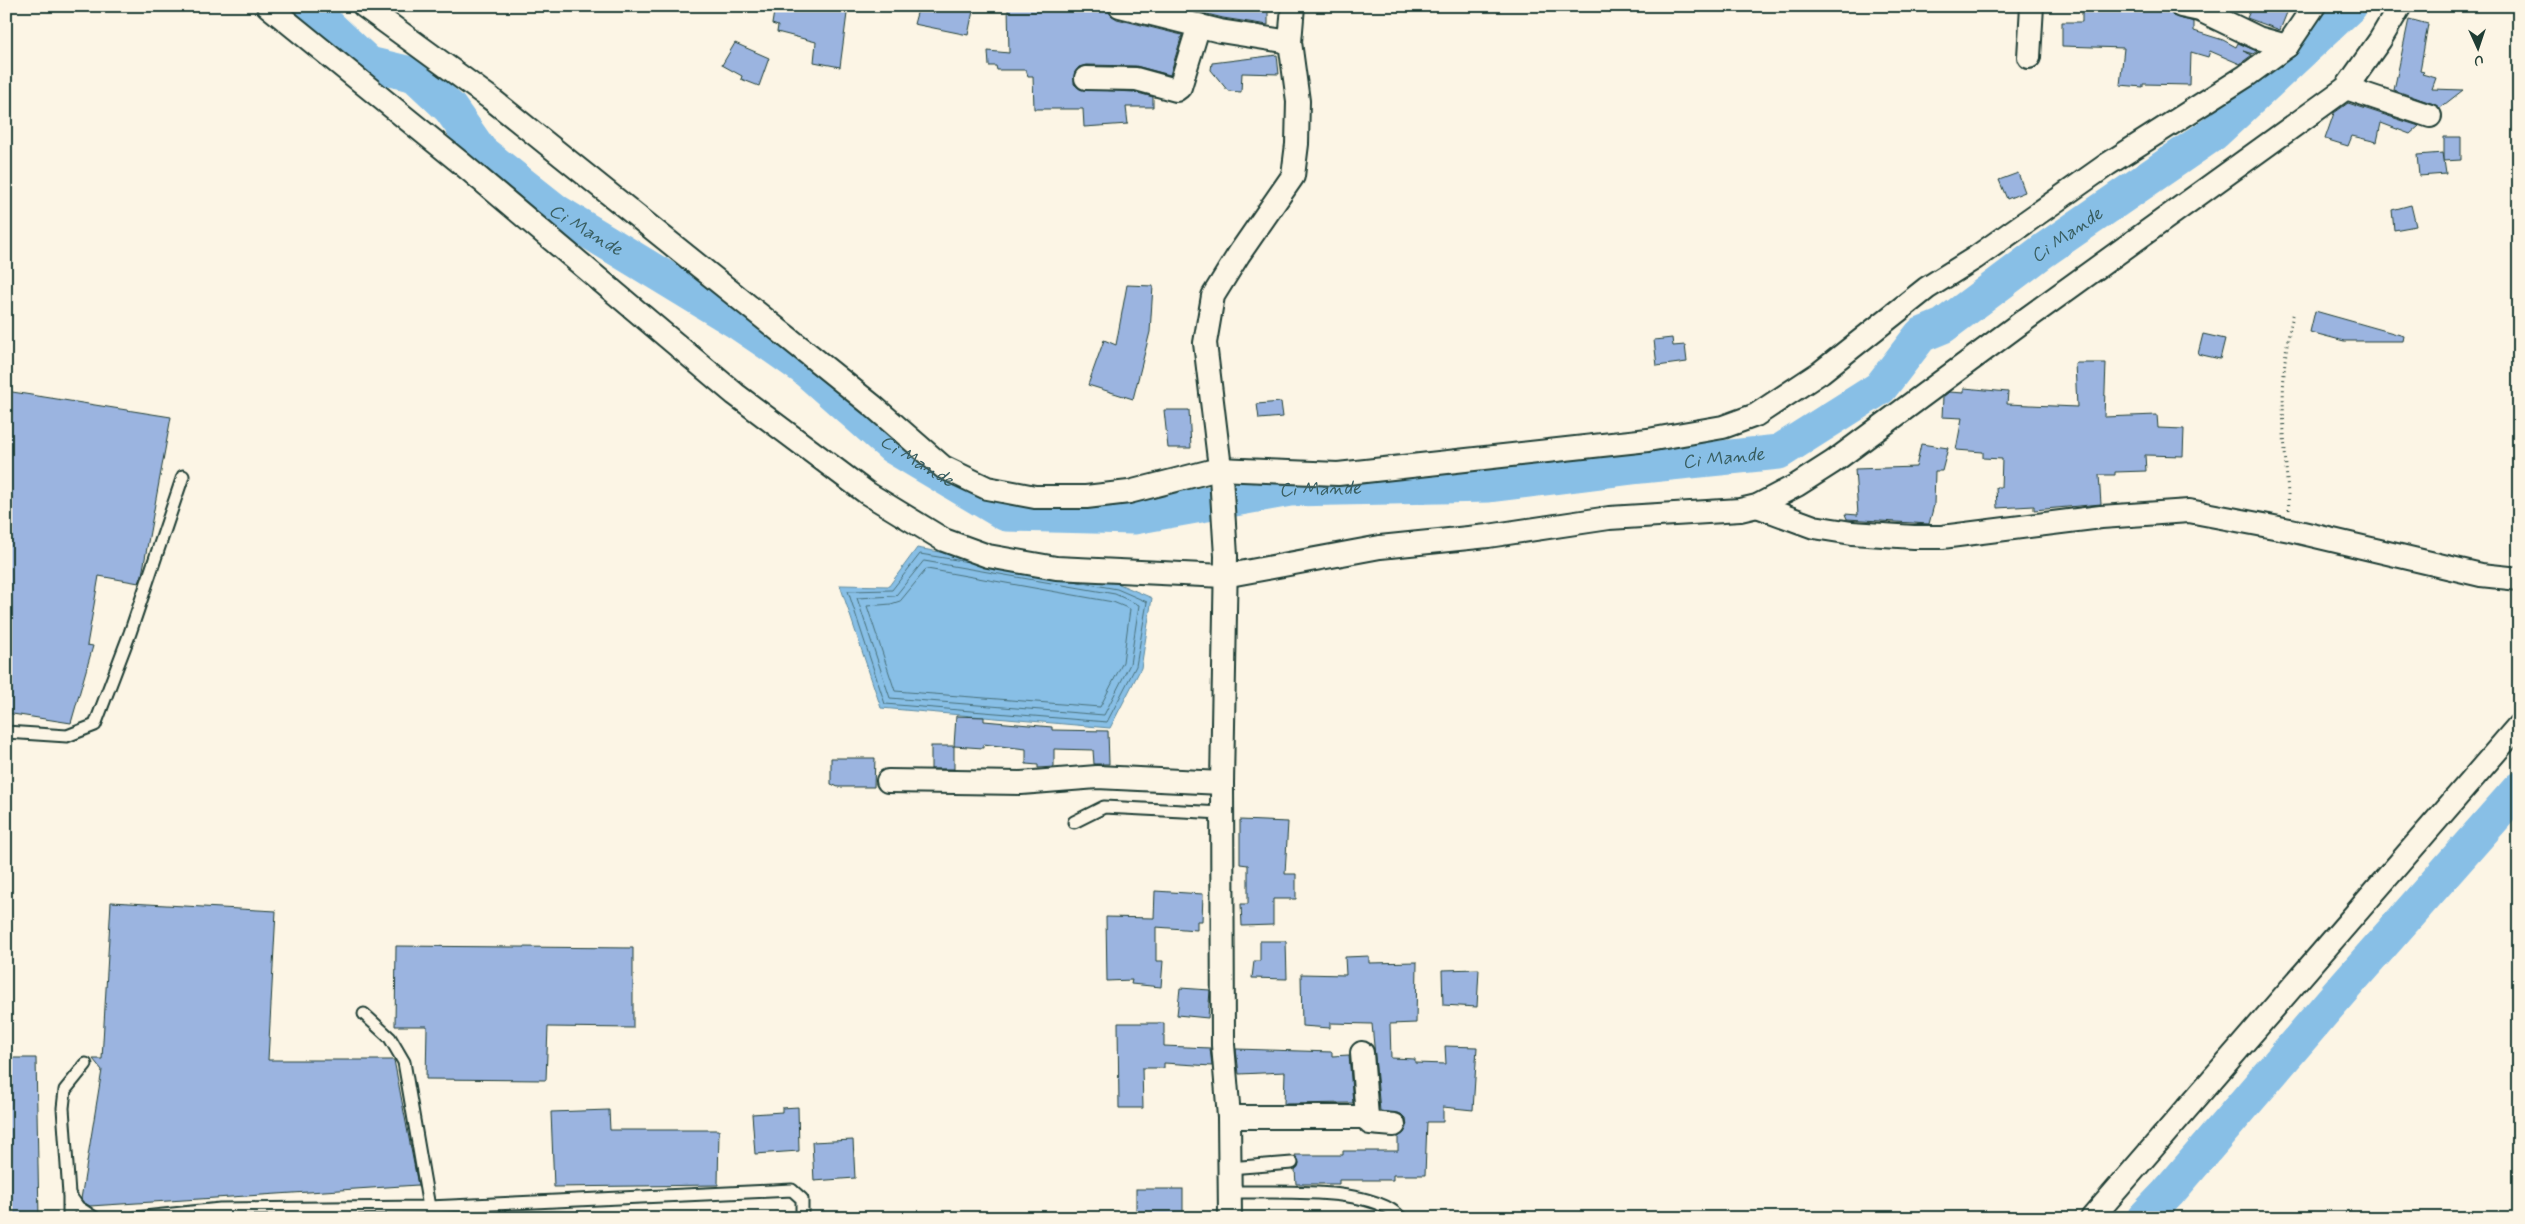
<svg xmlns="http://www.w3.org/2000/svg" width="2525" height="1224" viewBox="0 0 2525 1224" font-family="Mynerve,sans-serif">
<rect width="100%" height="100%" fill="#fcf5e5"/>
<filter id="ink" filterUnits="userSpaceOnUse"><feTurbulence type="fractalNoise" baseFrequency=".02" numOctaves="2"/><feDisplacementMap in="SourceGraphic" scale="10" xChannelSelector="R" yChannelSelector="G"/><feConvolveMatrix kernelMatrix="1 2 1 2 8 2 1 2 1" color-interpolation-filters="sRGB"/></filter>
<g filter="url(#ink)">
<polygon fill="#88bfe6" stroke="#5e8b9f" points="917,548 1119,584 1152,598 1141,668 1110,728 881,708 840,585 889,586"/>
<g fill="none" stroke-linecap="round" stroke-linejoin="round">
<g stroke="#49717b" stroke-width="1">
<polygon points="924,561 1115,594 1139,605 1130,664 1104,715 890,698 857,598 895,596"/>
<polyline points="969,562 920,554 892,590 848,591 885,704 1107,722 1136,666 1147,602 1117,589 1078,582"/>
<polygon points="927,569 1113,602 1130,609 1123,662 1100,707 895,691 867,606 891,604 900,601"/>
</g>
<g stroke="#88bfe6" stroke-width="35">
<path id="s1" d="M307,6L369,64L415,75L450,108L481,152L557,212L736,321L770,344L804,368L892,446L1006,514L1134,517L1290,489L1489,485L1633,467L1779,452L1880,388L1921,335L1943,326L2043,251L2214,133L2350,6"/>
<polyline points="2144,1218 2168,1193 2346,985 2519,789"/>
</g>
</g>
<g fill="#9bb4e0" stroke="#1f3d34">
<polygon points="775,6 848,6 840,67 814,62 816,42 777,32 778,26 772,24"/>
<polygon points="919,6 974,6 968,35 914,24"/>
<polygon points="1055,6 1107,6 1111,15 1117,19 1182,35 1170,75 1136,66 1086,65 1079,67 1075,72 1074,84 1080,89 1134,92 1153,97 1153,107 1126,107 1128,124 1084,127 1083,109 1034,109 1033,76 1028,76 1026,70 997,70 996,66 989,66 988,51 1009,53 1008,7 1054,8"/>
<polygon points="1175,6 1268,6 1268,25 1223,18"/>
<polygon points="2082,6 2168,8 2173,16 2194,22 2194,31 2223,40 2236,47 2238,43 2257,51 2253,54 2243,51 2252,55 2240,64 2210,51 2208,57 2191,52 2190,85 2143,84 2143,87 2120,85 2124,48 2062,46 2062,22 2082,22"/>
<polygon points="2252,6 2278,6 2288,10 2280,30 2247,18"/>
<polygon points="2409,19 2428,24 2420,71 2424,72 2422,74 2436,78 2432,89 2463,90 2440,108 2434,104 2394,90"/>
<polygon points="735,43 769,58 759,86 741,79 742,76 722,65"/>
<polygon points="1277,55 1279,74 1242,73 1241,92 1228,91 1211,70 1212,63"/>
<polygon points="2348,103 2419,126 2410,134 2381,123 2377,142 2352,136 2348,146 2325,139 2334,113"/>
<polygon points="2444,137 2461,137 2461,160 2444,161"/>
<polygon points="2443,153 2446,174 2419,176 2417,155"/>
<polygon points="2018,173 2025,192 2007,199 1999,180"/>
<polygon points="2411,205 2416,226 2394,230 2392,210"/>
<polygon points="1127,285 1153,286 1150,332 1133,399 1088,385 1104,340 1116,345"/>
<polygon points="2315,311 2404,336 2403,341 2344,341 2310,332"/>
<polygon points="2203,334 2225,339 2220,359 2198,354"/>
<polygon points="1672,338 1673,346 1685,345 1687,362 1657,366 1654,340"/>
<polygon points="2075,363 2106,363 2104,417 2157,415 2158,428 2184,429 2183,456 2145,455 2146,471 2115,472 2115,475 2099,475 2101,504 2034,510 2034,506 1997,508 1996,487 2001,487 2002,459 1983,458 1983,452 1956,450 1962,418 1942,417 1943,397 1949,392 1964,393 1964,388 2008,392 2007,404 2077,407"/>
<polygon points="6,391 171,417 142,575 139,583 99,576 87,645 93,646 71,723 6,713"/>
<polygon points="1281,402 1283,417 1259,419 1257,404"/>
<polygon points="1164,410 1189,410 1191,448 1168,448"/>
<polygon points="1921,444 1948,448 1942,471 1935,471 1934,505 1929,524 1847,519 1845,514 1858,515 1855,469 1916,467"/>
<polygon points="956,716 984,717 984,721 1052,727 1052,730 1108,731 1109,764 1094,764 1093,750 1054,749 1054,767 1038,768 1038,765 1026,764 1026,749 983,744 983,748 954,746"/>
<rect x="931" y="746" width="23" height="23"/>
<polygon points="831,758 875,758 874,787 838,787 831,784"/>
<polygon points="1240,820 1288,822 1285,874 1296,874 1296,899 1273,899 1273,925 1242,926 1241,904 1248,904 1248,865 1240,864"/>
<polygon points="1155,891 1203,894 1202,921 1197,921 1197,930 1156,927 1156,961 1163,961 1161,987 1131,984 1132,980 1107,981 1106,917 1154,918"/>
<polygon points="111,902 276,911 268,1060 394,1060 418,1185 90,1206 83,1202 81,1199 102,1070 93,1059 102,1059"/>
<polygon points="1260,941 1286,941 1287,979 1252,978 1254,961 1260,961"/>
<polygon points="396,946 633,948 633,1028 548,1027 546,1080 426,1079 427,1026 395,1026"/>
<polygon points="1369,956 1369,963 1417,962 1416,1023 1390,1024 1391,1058 1415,1059 1415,1063 1446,1064 1445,1046 1477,1047 1473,1110 1443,1107 1443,1122 1427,1122 1425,1175 1393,1175 1393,1180 1339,1180 1339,1184 1296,1184 1295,1170 1299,1163 1295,1155 1343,1155 1343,1151 1398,1151 1398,1137 1404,1133 1407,1127 1406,1119 1401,1114 1380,1111 1372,1024 1330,1023 1330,1028 1302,1026 1301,974 1346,975 1345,957"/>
<polygon points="1479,969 1477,1007 1443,1005 1442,970"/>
<polygon points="1180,988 1210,990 1208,1018 1177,1015"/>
<polygon points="1118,1023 1164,1023 1164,1046 1210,1048 1212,1066 1164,1063 1164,1068 1142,1068 1143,1108 1119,1108"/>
<polygon points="1236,1049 1332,1052 1332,1056 1349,1055 1353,1103 1284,1104 1285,1072 1239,1074"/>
<polygon points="6,1058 36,1058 39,1218 6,1218"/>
<polygon points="798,1107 799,1151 755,1154 752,1114 782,1112 782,1108"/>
<polygon points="609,1110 610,1130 719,1130 718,1185 554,1187 551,1112"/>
<polygon points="853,1140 855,1178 814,1181 812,1142"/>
<rect x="1136" y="1189" width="47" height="29"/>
</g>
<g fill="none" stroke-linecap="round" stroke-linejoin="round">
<defs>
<g id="service">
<polyline points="6,732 67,736 95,725 130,633 183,476"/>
<polyline points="1074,822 1104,807 1222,813"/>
<polyline points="364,1014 390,1038 404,1062 429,1207"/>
<polyline points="86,1064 65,1090 63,1108 69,1194 78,1207 95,1218"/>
<polyline points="1229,1168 1292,1163"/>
<path d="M1230,1192C1272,1193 1371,1185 1401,1218"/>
<polyline points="69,1218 69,1194"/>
<polyline points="135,1218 220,1209 429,1207 792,1190 802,1199 802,1218"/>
</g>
<g id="minor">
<polyline points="268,6 461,163 735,394 867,493 944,540 988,556 1056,568 1224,576 1380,547 1488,536 1609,518 1740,510 1757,506 1797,485 1833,462 2022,322 2346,88 2380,40 2400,6"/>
<polyline points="364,6 490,98 873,406 943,467 987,488 1035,497 1086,497 1129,492 1219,469 1338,474 1648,440 1723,427 1756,415 1821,372 1927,288 1975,258 2108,164 2246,76 2287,46 2314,6"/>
<polyline points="1120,6 1220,31 1290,42"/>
<polyline points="2181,6 2200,10 2258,38 2287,46"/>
<polyline points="2029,57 2032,6"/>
<polyline points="1086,78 1136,79 1176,90 1180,87 1199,25"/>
<polyline points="2346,88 2430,116"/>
<polyline points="1757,506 1814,527 1852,533 1914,537 1942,537 2101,517 2189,511 2290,530 2481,575 2519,579"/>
<polyline points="888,781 1021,783 1097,777 1222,783"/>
<polyline points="1362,1053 1367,1117"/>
<polyline points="1229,1117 1367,1117 1370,1123 1394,1125"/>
<polyline points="1230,1218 1229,1117 1223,1045 1222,783 1226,556 1221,476 1205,343 1213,296 1239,254 1293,176 1297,144 1298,101 1290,42 1293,6"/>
<polyline points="2092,1218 2519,725"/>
</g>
</defs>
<use href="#service" stroke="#1f3d34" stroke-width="15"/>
<use href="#minor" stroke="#1f3d34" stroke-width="26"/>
<path stroke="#1f3d34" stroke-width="3" stroke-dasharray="1 4" stroke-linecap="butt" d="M2289,510C2285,443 2276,376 2294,312"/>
<use href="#service" stroke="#fcf5e5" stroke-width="11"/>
<use href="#minor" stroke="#fcf5e5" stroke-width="22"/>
</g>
</g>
<g text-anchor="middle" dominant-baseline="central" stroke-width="4" stroke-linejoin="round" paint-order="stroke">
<g font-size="19" font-style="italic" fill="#395e60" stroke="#fcf5e5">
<text stroke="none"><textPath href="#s1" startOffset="365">Ci Mande</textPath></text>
<text stroke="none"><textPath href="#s1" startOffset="2015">Ci Mande</textPath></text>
<text stroke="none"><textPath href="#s1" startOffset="770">Ci Mande</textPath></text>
<text stroke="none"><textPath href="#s1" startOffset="1595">Ci Mande</textPath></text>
<text stroke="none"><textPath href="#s1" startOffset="1190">Ci Mande</textPath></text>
</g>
</g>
<rect width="2525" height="1224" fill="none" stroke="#fcf5e5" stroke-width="25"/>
<rect x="12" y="12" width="2500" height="1199" fill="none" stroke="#1f3d34" stroke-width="2" filter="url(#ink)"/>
<g transform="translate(2478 48) rotate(177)" stroke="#fcf5e5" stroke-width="4" paint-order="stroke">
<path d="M0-4L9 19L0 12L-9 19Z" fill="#1f3d34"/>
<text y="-8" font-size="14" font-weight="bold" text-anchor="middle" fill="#1f3d34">U</text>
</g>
</svg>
